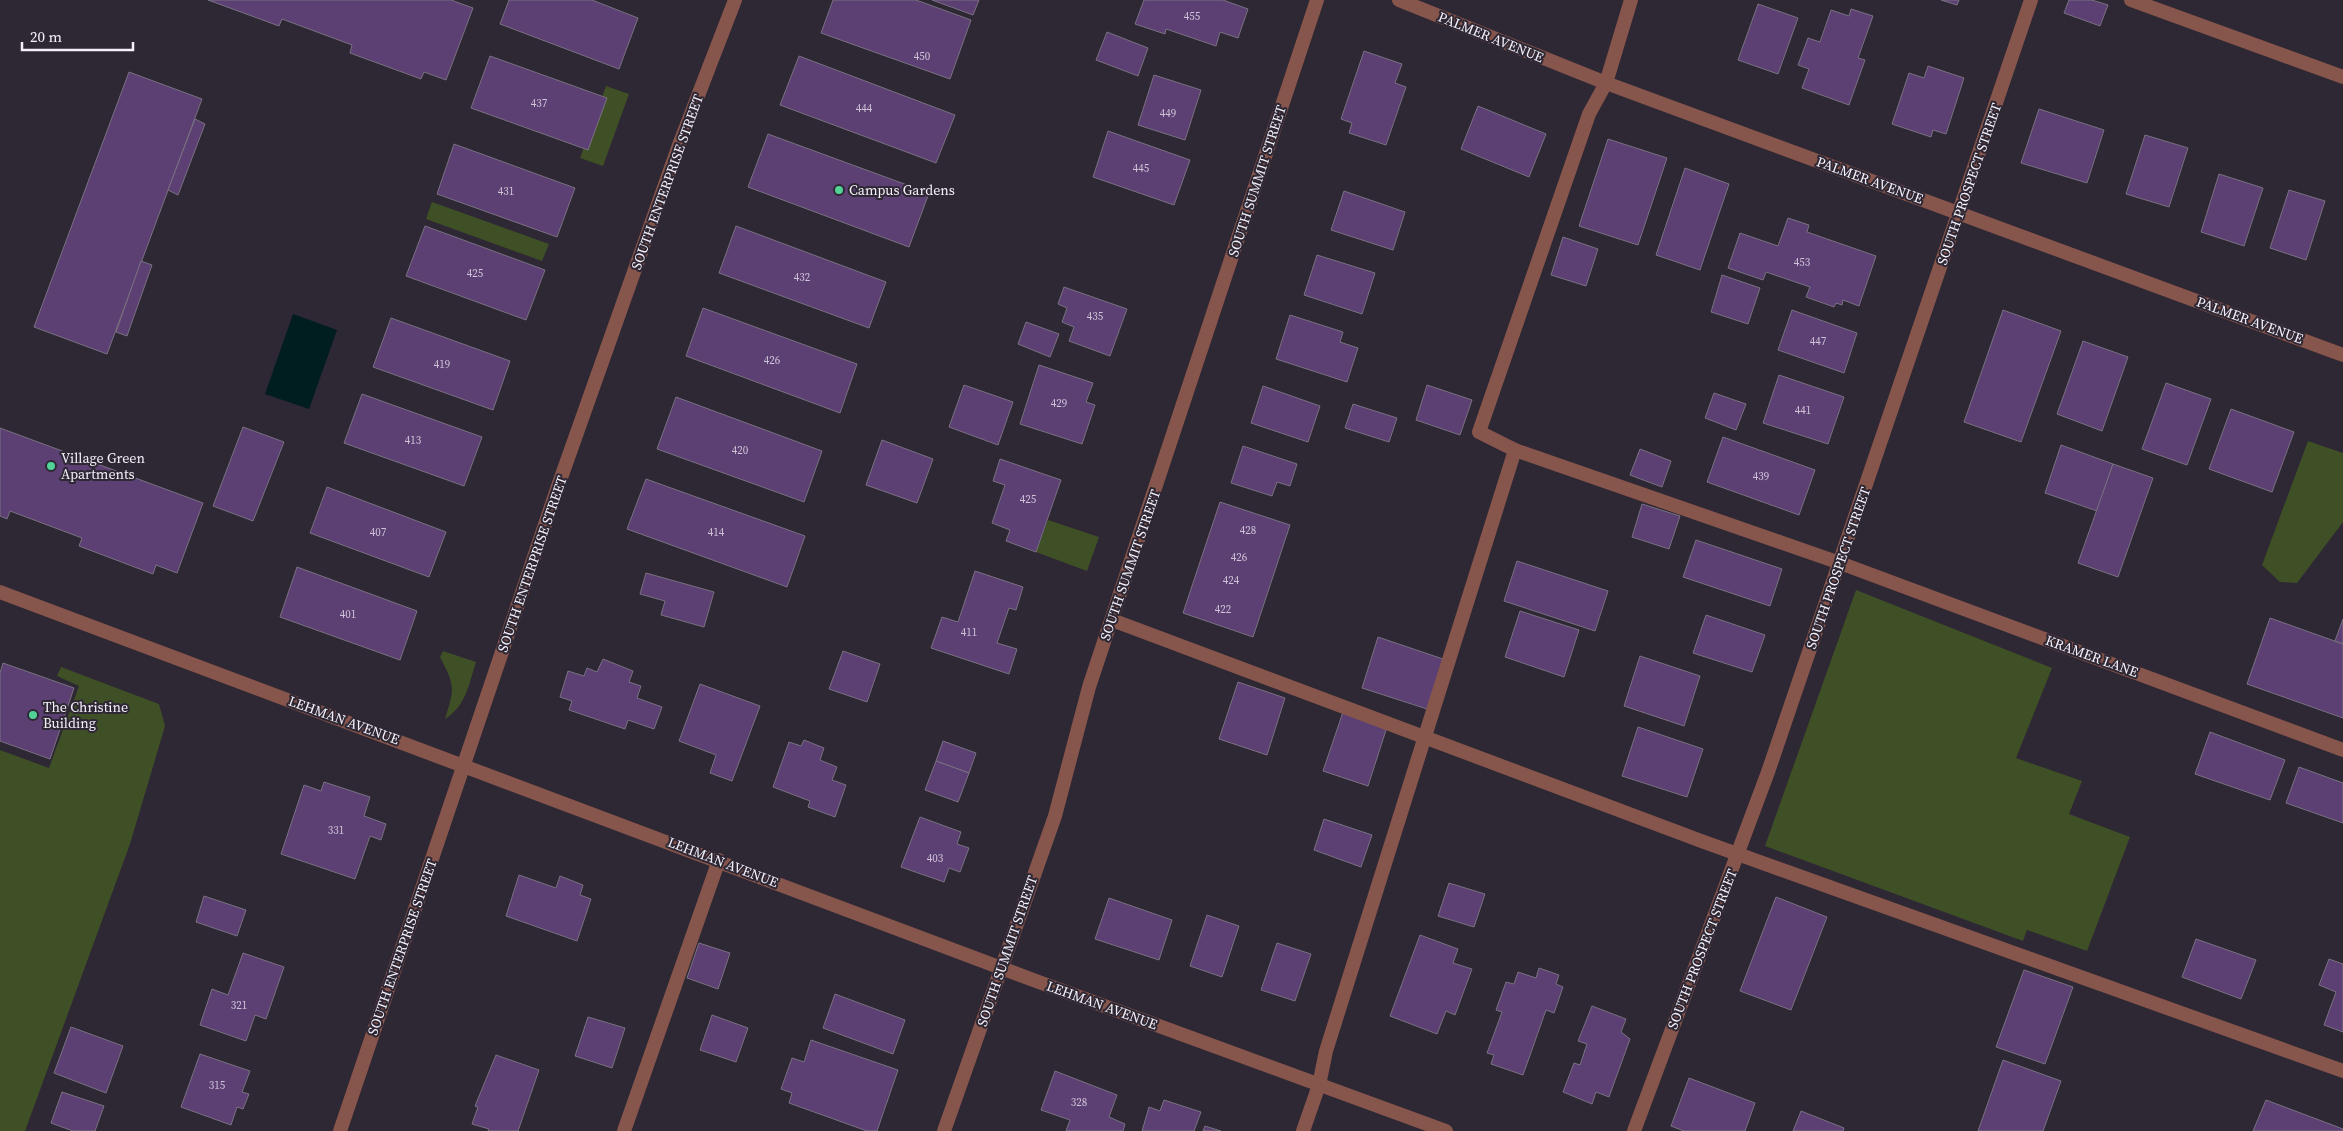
<svg xmlns="http://www.w3.org/2000/svg" width="2343" height="1131" viewBox="0 0 2343 1131" font-family="'Source Serif 4',serif">
<rect width="100%" height="100%" fill="#2e2734"/>
<g fill="#3f5026">
<polygon points="606,86 629,94 603,166 580,158"/>
<polygon points="432,202 549,244 542,261 426,219"/>
<polygon points="2308,441 2343,453 2343,522 2297,583 2280,582 2262,565"/>
<polygon points="1048,520 1099,537 1087,571 1036,552"/>
<polygon points="1856,590 2052,668 2016,758 2082,781 2069,814 2130,837 2087,951 2027,930 2023,941 1765,846"/>
<path d="M443,651L476,662C469,684 466,706 445,719C455,688 455,686 440,657Z"/>
<polygon points="61,667 159,704 165,726 130,844 25,1131 0,1131 0,750 49,768 79,686 57,676"/>
</g>
<polygon fill="#001d1f" points="293,314 337,330 309,409 265,394"/>
<g fill="#5c4073" stroke="#797180">
<polygon points="208,0 451,0 473,8 446,80 424,72 421,79 350,53 352,45 282,19 279,26"/>
<polygon points="509,0 592,0 638,18 619,69 500,24"/>
<polygon points="833,0 916,0 971,20 950,79 821,33"/>
<polygon points="932,0 979,0 973,15"/>
<polygon points="1144,0 1223,0 1248,9 1238,38 1220,32 1216,46 1166,29 1165,34 1135,24"/>
<polygon points="1941,0 1959,0 1957,5"/>
<polygon points="2069,0 2092,0 2108,5 2100,26 2064,13"/>
<polygon points="1758,4 1798,18 1778,74 1738,60"/>
<polygon points="1851,9 1873,16 1858,58 1865,60 1849,105 1802,88 1809,69 1798,65 1808,38 1820,42 1831,10 1849,16"/>
<polygon points="1107,32 1148,48 1138,76 1096,60"/>
<polygon points="1364,51 1402,64 1395,83 1406,87 1386,145 1349,133 1352,123 1341,119"/>
<polygon points="490,56 607,98 588,150 471,108"/>
<polygon points="799,56 955,115 936,163 780,105"/>
<polygon points="1928,66 1964,78 1946,134 1933,130 1931,137 1892,124 1909,73 1924,78"/>
<polygon points="129,72 202,99 107,354 34,327"/>
<polygon points="1154,75 1201,90 1185,140 1138,125"/>
<polygon points="1478,106 1546,134 1529,177 1461,149"/>
<polygon points="2039,109 2104,130 2087,183 2021,163"/>
<polygon points="195,119 205,124 178,195 168,190"/>
<polygon points="1108,131 1190,160 1174,205 1093,177"/>
<polygon points="768,134 929,193 909,247 748,187"/>
<polygon points="2145,135 2188,148 2169,207 2126,194"/>
<polygon points="1608,139 1667,158 1638,245 1579,226"/>
<polygon points="454,144 575,188 557,237 437,194"/>
<polygon points="1685,168 1729,184 1700,270 1656,255"/>
<polygon points="2219,174 2263,188 2244,246 2201,232"/>
<polygon points="2289,190 2325,201 2306,260 2270,248"/>
<polygon points="1344,191 1405,212 1393,250 1331,230"/>
<polygon points="1788,218 1809,225 1807,232 1876,256 1859,306 1843,300 1842,305 1836,303 1834,307 1806,297 1810,287 1766,272 1763,280 1728,268 1740,233 1778,246"/>
<polygon points="425,226 545,270 526,320 406,276"/>
<polygon points="736,226 886,282 869,328 719,273"/>
<polygon points="1563,237 1598,249 1586,286 1551,275"/>
<polygon points="1317,255 1375,273 1362,314 1304,295"/>
<polygon points="141,261 152,265 127,336 116,332"/>
<polygon points="1722,275 1760,288 1748,324 1711,312"/>
<polygon points="1064,287 1127,309 1110,356 1069,341 1074,327 1062,322 1067,308 1058,304"/>
<polygon points="703,308 857,364 840,413 686,356"/>
<polygon points="1792,310 1857,333 1844,373 1778,350"/>
<polygon points="2003,310 2061,331 2021,442 1964,422"/>
<polygon points="1290,315 1343,332 1340,342 1358,348 1347,382 1276,359"/>
<polygon points="391,318 510,361 493,410 373,367"/>
<polygon points="1026,322 1059,334 1050,357 1018,344"/>
<polygon points="2083,341 2128,357 2102,431 2057,414"/>
<polygon points="1039,365 1093,383 1086,402 1095,405 1082,444 1020,424"/>
<polygon points="1779,375 1844,397 1828,444 1763,423"/>
<polygon points="2166,383 2211,399 2187,465 2142,449"/>
<polygon points="964,385 1013,402 998,445 949,427"/>
<polygon points="1427,385 1472,400 1460,435 1416,420"/>
<polygon points="1263,386 1320,406 1308,442 1251,423"/>
<polygon points="1714,393 1746,404 1736,430 1705,418"/>
<polygon points="362,394 482,437 464,486 344,443"/>
<polygon points="676,397 822,451 804,502 657,449"/>
<polygon points="1353,404 1397,418 1389,442 1345,428"/>
<polygon points="2231,409 2294,432 2272,492 2209,469"/>
<polygon points="243,427 284,442 253,521 213,506"/>
<polygon points="0,428 203,503 177,573 156,565 153,574 79,546 82,538 10,511 7,519 0,516"/>
<polygon points="1723,437 1815,470 1799,515 1707,482"/>
<polygon points="882,440 933,459 917,503 866,485"/>
<polygon points="2061,445 2113,464 2097,511 2045,493"/>
<polygon points="1243,446 1297,464 1290,486 1277,482 1272,496 1231,483"/>
<polygon points="1640,449 1671,461 1662,487 1630,475"/>
<polygon points="1000,459 1061,480 1036,552 1006,541 1010,530 992,523 1005,485 993,481"/>
<polygon points="2113,464 2153,478 2118,577 2078,563"/>
<polygon points="646,479 805,536 787,587 627,529"/>
<polygon points="327,487 446,532 429,577 310,533"/>
<polygon points="1220,502 1290,525 1253,637 1183,613"/>
<polygon points="1642,504 1680,516 1669,549 1632,537"/>
<polygon points="1696,540 1782,569 1770,606 1683,577"/>
<polygon points="1517,561 1608,591 1595,631 1504,601"/>
<polygon points="297,567 417,611 400,660 280,617"/>
<polygon points="975,571 1023,587 1016,610 1009,608 997,643 1017,649 1009,674 931,648 942,617 958,622"/>
<polygon points="646,573 714,592 704,627 661,615 665,601 640,594"/>
<polygon points="1520,611 1579,630 1564,677 1505,657"/>
<polygon points="1706,615 1765,635 1752,672 1693,653"/>
<polygon points="2270,618 2343,644 2343,718 2247,684"/>
<polygon points="2343,619 2343,644 2335,641"/>
<polygon points="1378,637 1443,659 1427,709 1362,688"/>
<polygon points="843,651 880,664 867,702 829,689"/>
<polygon points="1640,656 1700,676 1684,726 1624,706"/>
<polygon points="603,659 633,671 629,682 641,686 637,698 662,707 654,729 628,720 625,729 569,710 572,701 560,697 568,671 584,676 587,668 597,672"/>
<polygon points="3,663 74,688 50,759 0,741 0,673"/>
<polygon points="1238,682 1285,698 1267,755 1219,739"/>
<polygon points="700,684 760,706 732,781 710,773 716,755 679,741"/>
<polygon points="1343,712 1387,727 1368,786 1323,771"/>
<polygon points="1638,727 1703,749 1687,797 1622,776"/>
<polygon points="2210,732 2285,760 2270,800 2195,774"/>
<polygon points="804,740 824,748 820,760 837,767 832,780 846,785 835,817 808,807 810,801 773,787 789,742 801,746"/>
<polygon points="943,741 976,753 969,773 936,761"/>
<polygon points="936,761 969,773 958,802 925,790"/>
<polygon points="2299,767 2343,783 2343,823 2286,803"/>
<polygon points="324,782 370,797 364,816 386,824 381,840 370,836 355,879 281,854 304,785 321,791"/>
<polygon points="920,817 961,832 957,844 969,848 960,872 949,868 944,882 901,867"/>
<polygon points="1324,819 1372,835 1361,867 1314,850"/>
<polygon points="519,875 556,888 560,876 583,885 580,895 591,899 577,941 506,916"/>
<polygon points="1449,883 1485,894 1474,927 1438,916"/>
<polygon points="204,896 246,910 237,936 196,922"/>
<polygon points="1776,897 1827,917 1791,1010 1740,991"/>
<polygon points="1109,898 1172,920 1159,960 1095,939"/>
<polygon points="1207,915 1239,926 1222,977 1190,966"/>
<polygon points="1420,935 1458,949 1453,963 1472,969 1455,1015 1446,1011 1437,1034 1390,1016"/>
<polygon points="2196,939 2256,960 2241,999 2182,977"/>
<polygon points="699,943 730,953 718,989 687,978"/>
<polygon points="1277,943 1311,954 1295,1001 1261,990"/>
<polygon points="243,953 284,967 266,1019 255,1015 246,1041 200,1025 212,989 228,995"/>
<polygon points="2329,959 2343,964 2343,1032 2324,1025 2336,992 2319,985"/>
<polygon points="1539,968 1559,975 1556,984 1563,987 1554,1013 1546,1010 1523,1075 1491,1064 1494,1055 1487,1053 1502,1012 1496,1010 1506,982 1514,984 1518,972 1536,978"/>
<polygon points="2024,970 2073,987 2045,1064 1996,1047"/>
<polygon points="835,994 905,1020 893,1054 823,1028"/>
<polygon points="1592,1006 1626,1019 1621,1032 1630,1039 1609,1097 1596,1092 1592,1104 1563,1092 1574,1063 1580,1065 1587,1044 1578,1041"/>
<polygon points="712,1015 748,1028 736,1062 700,1050"/>
<polygon points="588,1017 625,1028 612,1068 575,1056"/>
<polygon points="71,1027 123,1046 106,1093 54,1073"/>
<polygon points="811,1040 898,1070 877,1131 867,1131 789,1103 792,1093 781,1089 792,1058 804,1062"/>
<polygon points="200,1054 250,1071 242,1092 249,1094 243,1109 237,1107 231,1125 181,1107"/>
<polygon points="496,1055 539,1070 518,1131 488,1131 489,1129 472,1124 478,1107 475,1106"/>
<polygon points="2003,1060 2061,1081 2043,1131 1978,1131"/>
<polygon points="1055,1071 1117,1095 1109,1117 1125,1124 1123,1131 1066,1131 1070,1120 1041,1110"/>
<polygon points="1689,1078 1755,1103 1745,1131 1684,1131 1671,1126"/>
<polygon points="62,1092 104,1106 95,1131 73,1131 51,1123"/>
<polygon points="1164,1100 1201,1112 1194,1131 1142,1131 1149,1107 1160,1111"/>
<polygon points="2266,1100 2343,1129 2343,1131 2253,1131"/>
<polygon points="1801,1111 1844,1128 1843,1131 1793,1131"/>
<polygon points="1205,1126 1221,1131 1203,1131"/>
</g>
<g fill="none" stroke-linecap="round" stroke-linejoin="round">
<g stroke="#86554b" stroke-width="14">
<polyline points="1631,0 1606,83 1589,114 1479,432 1515,450 1840,563 2343,750"/>
<polyline points="2131,0 2343,77"/>
<polyline points="1112,620 1704,842 2343,1071"/>
<polyline points="624,1131 719,860"/>
<polyline points="1303,1131 1319,1085 1326,1051 1515,450"/>
</g>
<g stroke="#86554b" stroke-width="14">
<polyline points="1399,0 1606,83 2343,355"/>
<polyline points="0,592 1036,981 1446,1131"/>
<polyline points="340,1131 557,489 679,145 735,0"/>
<polyline points="944,1131 1055,816 1089,687 1317,0"/>
<polyline points="1634,1131 1768,772 2031,0"/>
</g>
</g>
<g fill="#51d397" stroke="#2e2734" stroke-width="2">
<circle cx="839" cy="190" r="5"/>
<circle cx="51" cy="466" r="5"/>
<circle cx="33" cy="715" r="5"/>
</g>
<g text-anchor="middle" dominant-baseline="central" stroke-width="4" stroke-linejoin="round" paint-order="stroke">
<g font-size="11" fill="#cfc4d8">
<text x="1192" y="16">455</text>
<text x="922" y="56">450</text>
<text x="539" y="103">437</text>
<text x="864" y="108">444</text>
<text x="1168" y="113">449</text>
<text x="1141" y="168">445</text>
<text x="506" y="191">431</text>
<text x="1802" y="262">453</text>
<text x="475" y="273">425</text>
<text x="802" y="277">432</text>
<text x="1095" y="316">435</text>
<text x="1818" y="341">447</text>
<text x="772" y="360">426</text>
<text x="442" y="364">419</text>
<text x="1059" y="403">429</text>
<text x="1803" y="410">441</text>
<text x="413" y="440">413</text>
<text x="740" y="450">420</text>
<text x="1761" y="476">439</text>
<text x="1028" y="499">425</text>
<text x="1248" y="530">428</text>
<text x="378" y="532">407</text>
<text x="716" y="532">414</text>
<text x="1239" y="557">426</text>
<text x="1231" y="580">424</text>
<text x="1223" y="609">422</text>
<text x="348" y="614">401</text>
<text x="969" y="632">411</text>
<text x="336" y="830">331</text>
<text x="935" y="858">403</text>
<text x="239" y="1005">321</text>
<text x="217" y="1085">315</text>
<text x="1079" y="1102">328</text>
</g>
<g font-size="14" fill="#f5f0f9" stroke="#2e2734">
<text transform="translate(1491 37) rotate(22)">PALMER AVENUE</text>
<text transform="translate(1870 180) rotate(20)">PALMER AVENUE</text>
<text transform="translate(1257 181) rotate(-72)">SOUTH SUMMIT STREET</text>
<text transform="translate(667 182) rotate(-70)">SOUTH ENTERPRISE STREET</text>
<text transform="translate(1969 184) rotate(-71)">SOUTH PROSPECT STREET</text>
<text transform="translate(2250 320) rotate(20)">PALMER AVENUE</text>
<text transform="translate(532 564) rotate(-71)">SOUTH ENTERPRISE STREET</text>
<text transform="translate(1130 565) rotate(-71)">SOUTH SUMMIT STREET</text>
<text transform="translate(1838 568) rotate(-71)">SOUTH PROSPECT STREET</text>
<text transform="translate(2092 656) rotate(20)">KRAMER LANE</text>
<text transform="translate(344 720) rotate(20)">LEHMAN AVENUE</text>
<text transform="translate(723 862) rotate(21)">LEHMAN AVENUE</text>
<text transform="translate(402 947) rotate(-71)">SOUTH ENTERPRISE STREET</text>
<text transform="translate(1702 949) rotate(-69)">SOUTH PROSPECT STREET</text>
<text transform="translate(1007 951) rotate(-71)">SOUTH SUMMIT STREET</text>
<text transform="translate(1102 1005) rotate(20)">LEHMAN AVENUE</text>
</g>
<g font-size="14" fill="#f5f0f9" stroke="#2e2734" text-anchor="start">
<text x="849" y="190">Campus Gardens</text>
<text x="61" y="458">Village Green<tspan x="61" dy="16">Apartments</tspan></text>
<text x="43" y="707">The Christine<tspan x="43" dy="16">Building</tspan></text>
</g>
</g>
<path d="M22 42v8h111v-8" fill="none" stroke="#f5f0f9" stroke-width="2.5"/>
<text x="30" y="42" font-size="15" fill="#f5f0f9" stroke="#2e2734" stroke-width="4" paint-order="stroke">20 m</text>
</svg>
